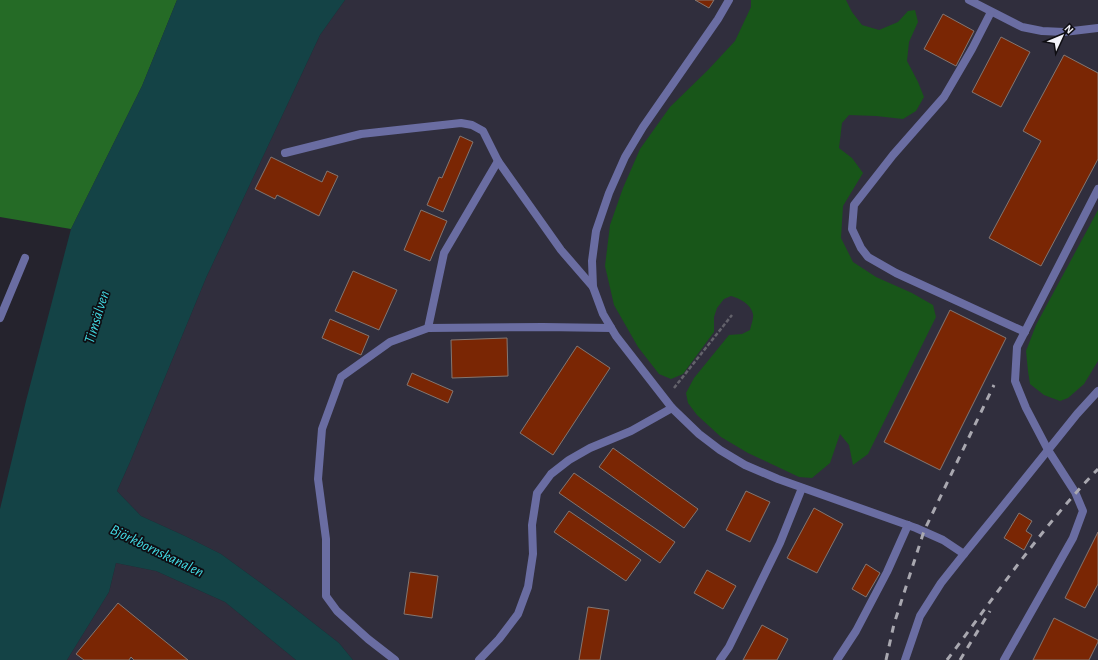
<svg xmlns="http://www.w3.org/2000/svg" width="1098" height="660" viewBox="0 0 1098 660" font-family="'Alegreya Sans',sans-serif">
<rect width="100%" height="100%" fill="#25232d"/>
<g fill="#302e3d">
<polygon points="345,0 1098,0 1098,660 353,660 339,643 284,600 221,554 185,536 141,516 117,491 130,462 206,278 320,35"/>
<polygon points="116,563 156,571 225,602 296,660 67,660 109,592"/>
</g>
<g fill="#185619">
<path d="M751,0H846L852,12L862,25L879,30L898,22L908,11L915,10L918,22L909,42L907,61L918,82L924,97L916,111L903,119L876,116L849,115L842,123L839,148L852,158L863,173L843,206L841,238L853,262L876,277L912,293L933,305L936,317L868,454L853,465L849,445L840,434L830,463L812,478L799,477L748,453L721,437L697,415L688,403L686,393L694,378L729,335L742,334L750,330C751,325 754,318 753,314C751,304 739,298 731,296L724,299L717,308L714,317V332L683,374L671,379L659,374L638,347L614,305L605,266L610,225L623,188L640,149L670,107L708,70L735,41L751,7Z"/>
<polygon points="1098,210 1098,361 1084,384 1068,398 1060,401 1044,395 1030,384 1028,371 1026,351 1036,325"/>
</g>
<polygon fill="#256b26" points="0,0 177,0 142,86 71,229 0,217"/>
<polygon fill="#144346" points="177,0 345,0 320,35 206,278 130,462 117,491 141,516 185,536 221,554 284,600 339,643 353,660 296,660 225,602 156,571 116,563 109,592 67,660 0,660 0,509 26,401 71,229 142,86"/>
<g fill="#7a2604" stroke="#837671">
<polygon points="695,0 714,0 709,8"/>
<polygon points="943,14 974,31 956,66 924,49"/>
<polygon points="1001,37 1030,52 1001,107 972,92"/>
<polygon points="1064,55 1098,73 1098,159 1041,266 989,238 1041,141 1023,131"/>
<polygon points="460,136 473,142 443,212 427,205 439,177 442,178"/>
<polygon points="271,157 322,182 327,171 338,176 319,216 277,195 275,199 255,189"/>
<polygon points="421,210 447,221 430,261 404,250"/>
<polygon points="353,271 397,290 379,330 335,311"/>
<polygon points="950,310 1006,338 940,470 884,442"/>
<polygon points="330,319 369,336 361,355 322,338"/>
<polygon points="507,338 508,376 452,378 451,340"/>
<polygon points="577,346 610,368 553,455 520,433"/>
<polygon points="412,373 453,391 448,403 407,385"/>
<polygon points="613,448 698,509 684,528 599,467"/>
<polygon points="574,473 675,542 660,563 559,493"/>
<polygon points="746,491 770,502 750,542 726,530"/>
<polygon points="814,508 843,524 817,573 787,558"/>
<polygon points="569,511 641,560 626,581 554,532"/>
<polygon points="1019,513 1032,521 1026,531 1032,535 1024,550 1004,538"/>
<polygon points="1098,532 1098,584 1085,608 1065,598"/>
<polygon points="866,564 880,573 866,597 852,589"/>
<polygon points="707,570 736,586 723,609 694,593"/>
<polygon points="410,572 438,576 432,618 404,614"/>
<polygon points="118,603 188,660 134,660 131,657 129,660 84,660 76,654"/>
<polygon points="588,607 609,610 600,660 579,660"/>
<polygon points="1054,618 1098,640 1098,642 1089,660 1033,660"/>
<polygon points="762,625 788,639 777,660 743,660"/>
</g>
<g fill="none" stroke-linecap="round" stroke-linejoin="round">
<polyline stroke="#63626b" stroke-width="2.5" stroke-dasharray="4 2" stroke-linecap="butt" points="674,388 732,315"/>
<g stroke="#6a6da2" stroke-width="8">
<polyline points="729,0 718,19 643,127 625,157 609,193 596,231 592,261 593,287 603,314 616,336 672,408 699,434 720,450 745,465 778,479 916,528 943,540 964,554"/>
<polyline points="969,0 1022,27 1042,31 1064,32 1098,28"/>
<polyline points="991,12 972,49 944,97 893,155 854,205 852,229 861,248 868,257 896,273 1025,332"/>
<polyline points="285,153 361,134 461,123 472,125 483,131 498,161 561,250 593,287"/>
<polyline points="0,318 25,258"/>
<polyline points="428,328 444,253 498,161"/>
<polyline points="395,660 368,639 337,611 326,596 326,539 318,479 322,429 341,377 390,342 428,328 543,327 611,328"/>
<polyline points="479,660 499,639 518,614 528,587 533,554 532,525 537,493 551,474 569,460 590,448 631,431 672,408"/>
<polyline points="720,660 729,647 780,543 802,488"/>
<polyline points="837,660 856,631 887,572 908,525"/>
<polyline points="905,660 920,616 941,583 964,554 995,516 1077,414 1098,391"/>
<polyline points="1004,660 1073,538 1083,511 1075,492 1048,450 1026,408 1015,381 1017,347 1098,189"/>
</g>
<g stroke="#a9a8b0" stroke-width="3" stroke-dasharray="7 7" stroke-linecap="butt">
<polyline points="886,660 894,624 924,531 994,385"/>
<path d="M947,660C996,595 1042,527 1098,469"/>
<polyline points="960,660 990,611"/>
</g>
</g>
<g text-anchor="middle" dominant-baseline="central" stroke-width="3.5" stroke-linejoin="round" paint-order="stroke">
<g font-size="15" font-style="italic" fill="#42d9e2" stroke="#0e0d12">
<text transform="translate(97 317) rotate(-73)">Timsälven</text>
<text transform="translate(157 551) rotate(26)">Björkbornskanalen</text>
</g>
</g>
<g transform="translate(1062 36) rotate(46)" stroke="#0e0d12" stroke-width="3" paint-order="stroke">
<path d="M0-3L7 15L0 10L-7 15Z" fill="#f3f3fa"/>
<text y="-6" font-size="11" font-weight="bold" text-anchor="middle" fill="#f3f3fa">N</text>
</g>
</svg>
